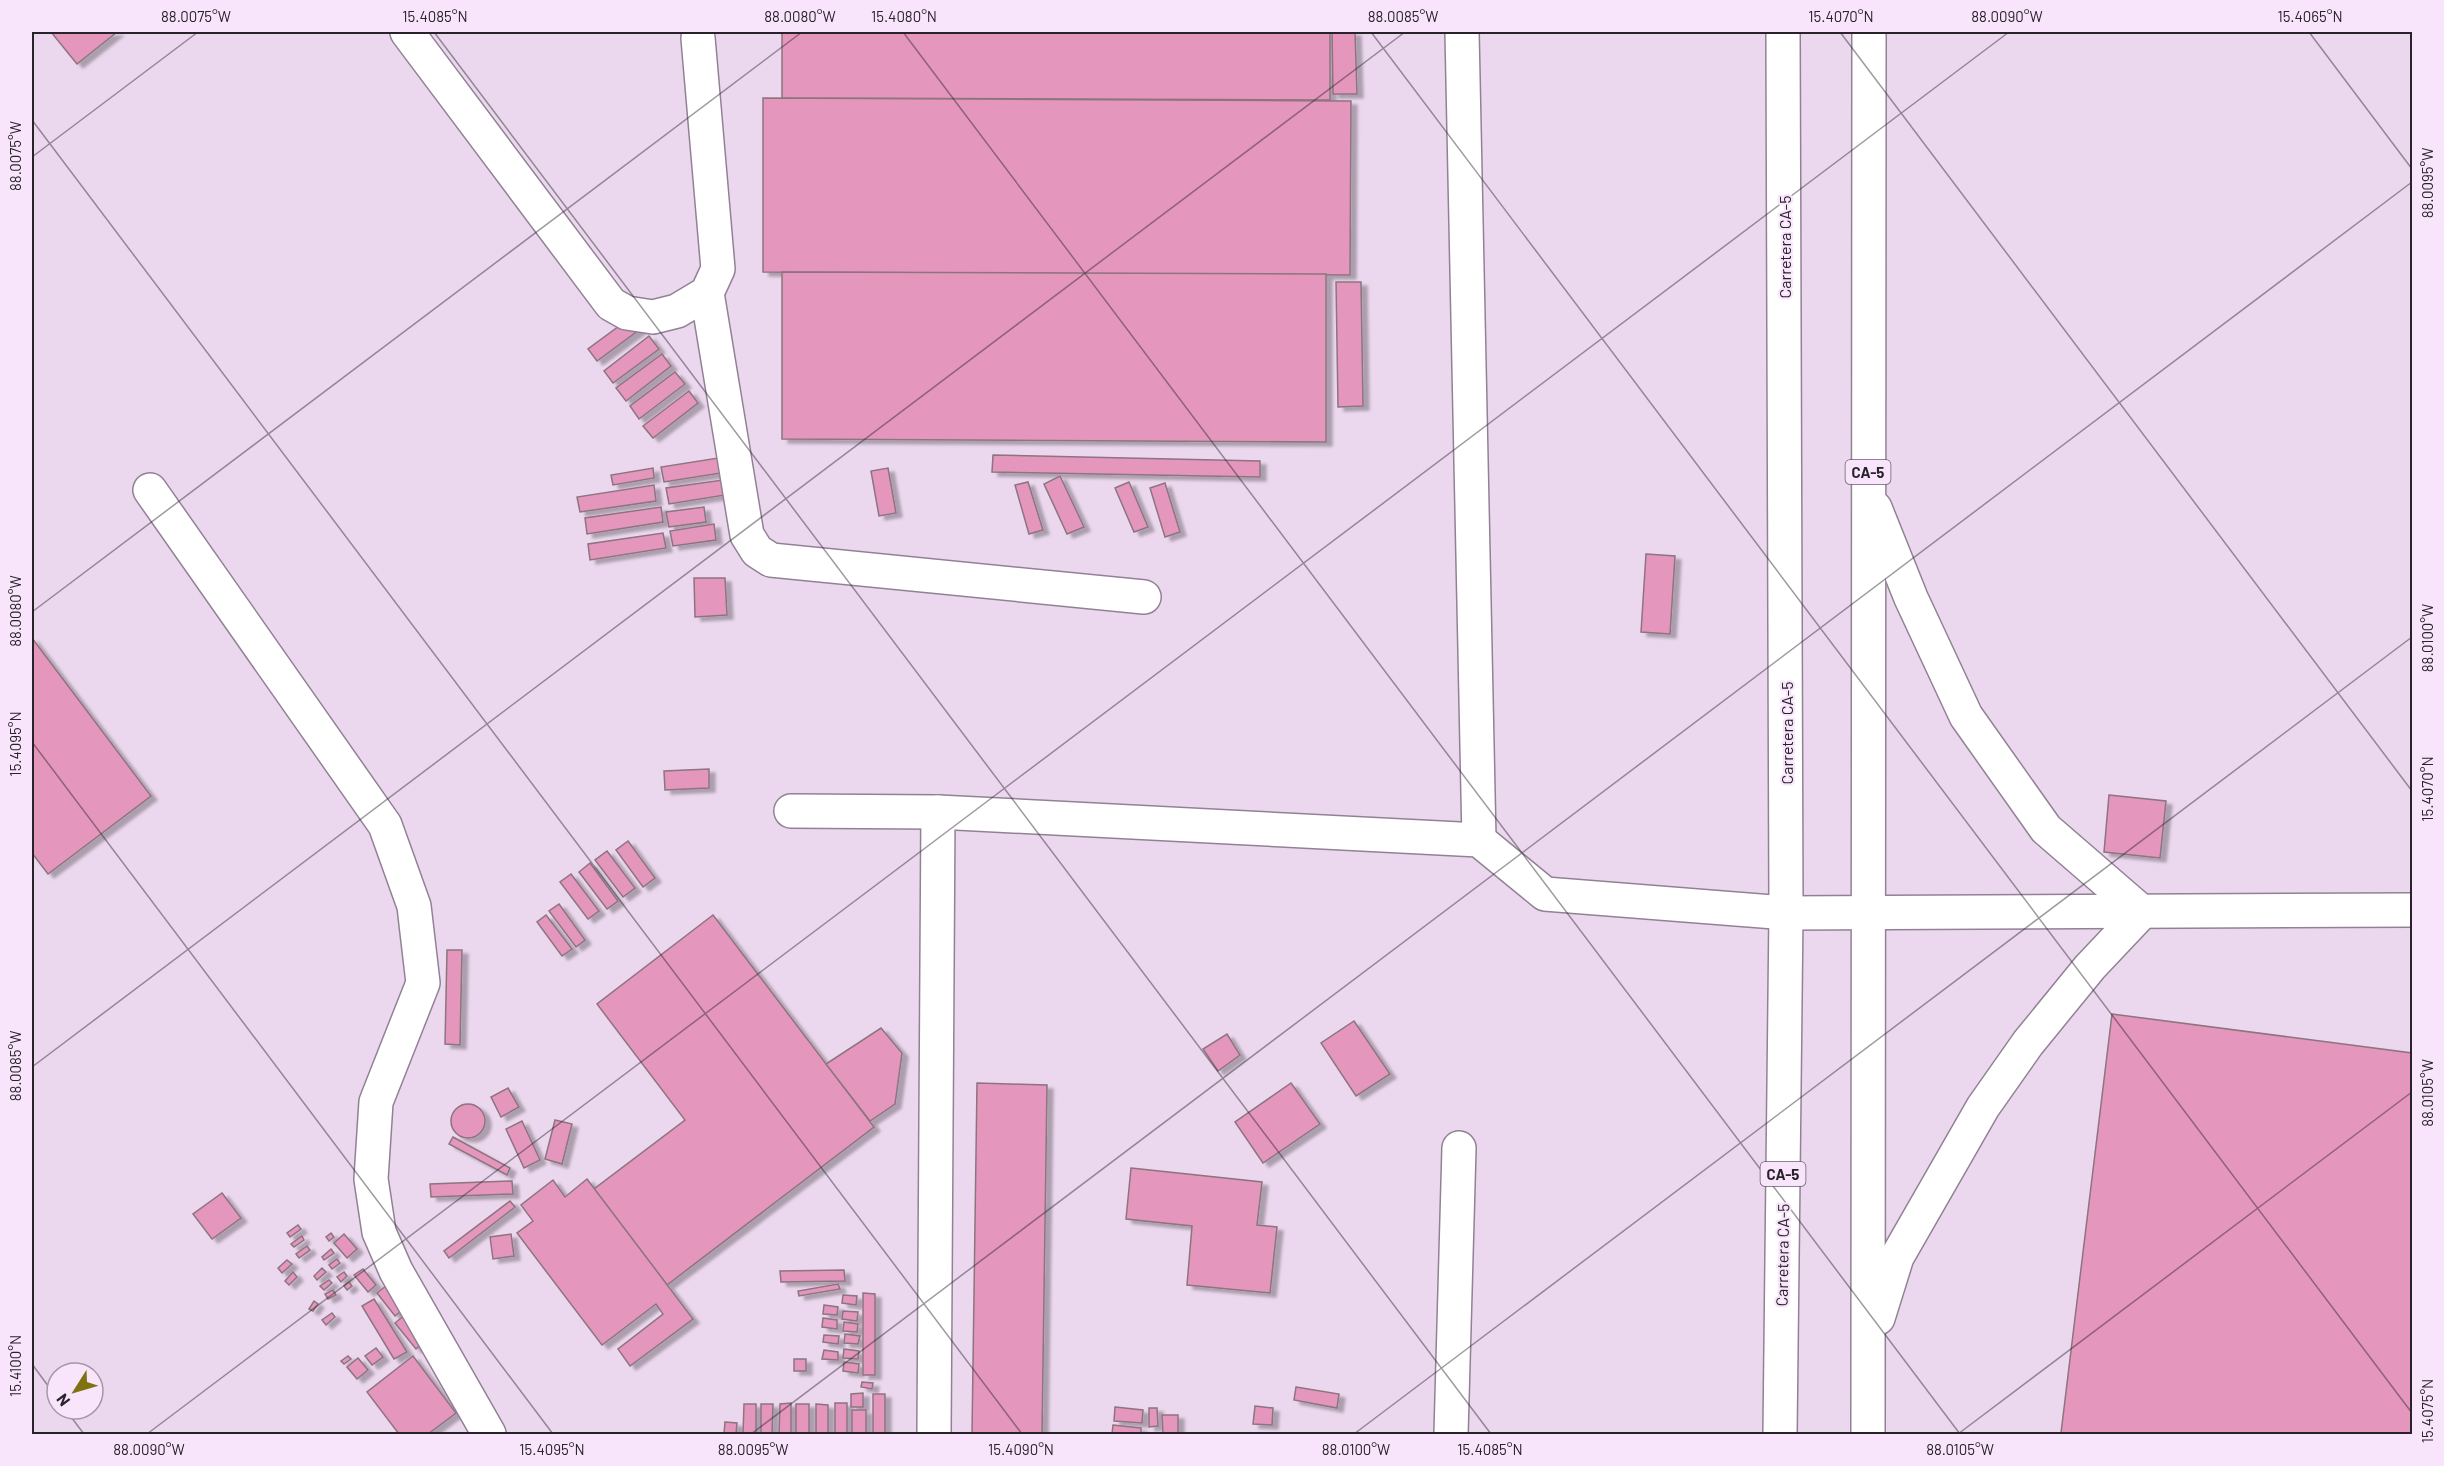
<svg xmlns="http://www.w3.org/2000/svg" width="2444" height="1466" viewBox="0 0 2444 1466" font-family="Barlow,sans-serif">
<defs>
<filter id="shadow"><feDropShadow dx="6" dy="4" stdDeviation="1.5" flood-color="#0004"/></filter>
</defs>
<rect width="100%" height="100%" fill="#ebd8ee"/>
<g fill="#e596bd" stroke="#8d747f" stroke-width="1.5" filter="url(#shadow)">
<polygon points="51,32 117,32 77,64"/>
<polygon points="782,32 1330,32 1330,100 782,98"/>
<polygon points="1332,32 1355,32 1357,94 1333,94"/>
<polygon points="763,98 1351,101 1350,275 763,272"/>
<polygon points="782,272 1326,274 1326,442 782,439"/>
<polygon points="1336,282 1361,282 1363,406 1338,407"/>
<polygon points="634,315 643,327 597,361 588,349"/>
<polygon points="649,336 659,349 613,383 604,371"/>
<polygon points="662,354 671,366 626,401 616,388"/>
<polygon points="675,372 685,384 639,419 630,406"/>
<polygon points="689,391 698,403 653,438 643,426"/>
<polygon points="993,455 1260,461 1260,477 992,472"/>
<polygon points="718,458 721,473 664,482 661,467"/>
<polygon points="653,468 654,478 613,485 611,475"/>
<polygon points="888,468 896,513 879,516 871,471"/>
<polygon points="1060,476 1084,527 1067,534 1044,484"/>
<polygon points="723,480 725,495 669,504 666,488"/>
<polygon points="1028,482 1043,530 1029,534 1015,485"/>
<polygon points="1129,482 1148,527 1134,532 1115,488"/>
<polygon points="1165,483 1180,532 1165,537 1150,488"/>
<polygon points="654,485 656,501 580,512 577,497"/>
<polygon points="661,507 663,522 587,534 585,518"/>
<polygon points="704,507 706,522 669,527 666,512"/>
<polygon points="714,524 716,540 673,546 670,531"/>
<polygon points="663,533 666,548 590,560 588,544"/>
<polygon points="1646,554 1675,556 1670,634 1641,632"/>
<polygon points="694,578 725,578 727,615 695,617"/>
<polygon points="32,638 151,796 48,874 32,853"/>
<polygon points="709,769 709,788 665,790 664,771"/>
<polygon points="2109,795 2166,801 2160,858 2104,852"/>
<polygon points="628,841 655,878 643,887 616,850"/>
<polygon points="607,851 635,888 623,897 595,860"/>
<polygon points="590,863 618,901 607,909 579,872"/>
<polygon points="571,874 599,911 588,919 560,882"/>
<polygon points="559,904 585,940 576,947 549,911"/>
<polygon points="546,915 572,949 562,956 537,922"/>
<polygon points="713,915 874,1127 667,1285 594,1189 685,1120 597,1004"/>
<polygon points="447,950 462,950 460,1045 445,1044"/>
<polygon points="2112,1014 2412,1053 2412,1434 2061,1433"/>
<polygon points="1354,1021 1390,1074 1356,1096 1321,1043"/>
<polygon points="881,1028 902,1053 895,1104 870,1121 826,1064"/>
<polygon points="1227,1034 1240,1055 1218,1071 1203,1049"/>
<polygon points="977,1083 1047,1085 1042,1434 972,1434"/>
<polygon points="1291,1083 1320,1124 1263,1163 1235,1122"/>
<polygon points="508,1088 519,1107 501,1117 491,1097"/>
<circle cx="468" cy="1121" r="17"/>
<polygon points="555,1120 572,1124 562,1164 545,1159"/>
<polygon points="522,1121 540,1160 524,1168 506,1129"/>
<polygon points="453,1137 510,1168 507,1175 449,1144"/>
<polygon points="1131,1168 1262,1182 1257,1225 1277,1227 1270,1293 1187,1285 1192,1226 1126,1219"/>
<polygon points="587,1179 693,1319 630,1366 618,1349 663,1314 656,1304 602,1345 517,1233 533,1221 521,1205 553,1180 565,1197"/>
<polygon points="512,1181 513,1194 431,1197 430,1184"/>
<polygon points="222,1193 241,1218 212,1239 193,1214"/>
<polygon points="510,1201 515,1207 449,1258 444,1251"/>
<polygon points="298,1225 301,1229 290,1237 287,1233"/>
<polygon points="331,1233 334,1237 329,1241 326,1237"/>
<polygon points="344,1234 357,1249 347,1258 334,1243"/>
<polygon points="511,1234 514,1256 493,1259 490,1237"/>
<polygon points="302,1236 304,1240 294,1247 291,1244"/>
<polygon points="307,1246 310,1250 299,1258 296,1254"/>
<polygon points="331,1249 334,1253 324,1260 322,1257"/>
<polygon points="337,1259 340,1263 332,1269 329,1265"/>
<polygon points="287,1260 292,1264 282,1273 278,1268"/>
<polygon points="322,1268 326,1272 317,1280 314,1276"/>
<polygon points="363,1269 376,1285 368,1292 354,1275"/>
<polygon points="844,1270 845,1281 781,1282 780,1271"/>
<polygon points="293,1272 297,1277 289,1285 285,1281"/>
<polygon points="344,1272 347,1276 341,1282 337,1277"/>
<polygon points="329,1280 332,1283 324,1290 320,1286"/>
<polygon points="349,1282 352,1286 347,1290 344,1286"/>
<polygon points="838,1284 840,1289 799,1296 798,1291"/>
<polygon points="387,1285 405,1308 395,1316 377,1293"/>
<polygon points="333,1290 336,1295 328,1299 325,1294"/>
<polygon points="863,1293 875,1294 875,1375 863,1375"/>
<polygon points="843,1295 857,1296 856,1305 842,1303"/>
<polygon points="374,1299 407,1352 394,1359 362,1306"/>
<polygon points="314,1301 318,1304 313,1311 309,1309"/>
<polygon points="824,1305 838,1307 837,1315 823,1314"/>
<polygon points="843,1311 858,1312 857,1321 842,1319"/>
<polygon points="332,1313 335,1317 326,1325 322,1320"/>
<polygon points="406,1314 427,1339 416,1349 395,1323"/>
<polygon points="823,1318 837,1320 837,1329 822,1327"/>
<polygon points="844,1322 858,1324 857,1332 843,1331"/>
<polygon points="845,1334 860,1336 858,1344 844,1343"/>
<polygon points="824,1335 839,1336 838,1344 823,1342"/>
<polygon points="376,1348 383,1357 372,1365 365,1356"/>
<polygon points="844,1349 859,1351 858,1359 843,1358"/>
<polygon points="824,1350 838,1352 838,1360 822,1359"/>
<polygon points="348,1356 351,1359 344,1364 341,1361"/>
<polygon points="413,1356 456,1413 428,1434 399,1434 367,1392"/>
<polygon points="358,1358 368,1370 357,1379 347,1367"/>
<rect x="794" y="1359" width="12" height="12"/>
<polygon points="844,1362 859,1364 858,1373 843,1371"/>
<polygon points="862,1382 873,1383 872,1389 861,1387"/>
<polygon points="1296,1387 1339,1394 1337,1408 1294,1400"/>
<polygon points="863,1393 863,1407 851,1407 851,1394"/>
<rect x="873" y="1394" width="12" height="40"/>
<polygon points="791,1403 791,1434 779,1434 780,1404"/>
<rect x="835" y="1403" width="12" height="31"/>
<polygon points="744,1404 756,1404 756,1434 743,1434"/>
<polygon points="761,1404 773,1404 772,1434 761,1434"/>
<rect x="796" y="1404" width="13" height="30"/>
<polygon points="816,1404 828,1405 828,1434 816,1434"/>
<polygon points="1255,1406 1273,1408 1272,1425 1253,1424"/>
<polygon points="1115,1407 1143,1410 1142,1423 1114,1421"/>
<polygon points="1149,1408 1157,1408 1158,1426 1149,1427"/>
<rect x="852" y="1410" width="14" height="24"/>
<polygon points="1162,1415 1178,1415 1178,1434 1163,1434"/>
<polygon points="725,1422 737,1423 736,1434 724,1434"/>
<polygon points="1113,1425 1141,1428 1141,1434 1112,1434"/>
</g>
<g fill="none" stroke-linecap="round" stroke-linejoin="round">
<defs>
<g id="minor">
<polyline points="407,32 611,304 627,313 653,317 677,311 707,293 718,269 698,38"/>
<polyline points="1462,32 1479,840"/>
<polyline points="707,293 747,535 757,551 771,560 1144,597"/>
<polyline points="150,490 385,825 414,906 423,983 376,1102 371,1179 379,1232 396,1271 489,1434"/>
<polyline points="791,811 938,812 1479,840 1545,894 1786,913"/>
<polyline points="934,1434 938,812"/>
<polyline points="1451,1434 1459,1148"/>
</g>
<polyline id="major" points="1786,913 2412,910"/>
<g id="highway">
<polyline points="1875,508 1911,598 1966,716 2046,829 2142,912 2090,967 2028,1043 1983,1107 1897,1257 1878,1318"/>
<polyline points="1780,1434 1786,913 1783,32"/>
<polyline points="1868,1434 1869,32"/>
</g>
</defs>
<use href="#minor" stroke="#928195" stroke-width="36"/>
<use href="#major" stroke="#928195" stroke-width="36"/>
<use href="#highway" stroke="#928195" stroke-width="36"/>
<use href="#minor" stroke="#fff" stroke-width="33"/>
<use href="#major" stroke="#fff" stroke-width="33"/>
<use href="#highway" stroke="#fff" stroke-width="33"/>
</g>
<path fill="none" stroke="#29222a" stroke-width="1.5" stroke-opacity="0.45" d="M434,32L1491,1434M903,32L1960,1434M1371,32L2412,1413M1840,32L2412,791M2309,32L2412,169M32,120L1022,1434M32,157L198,32M32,612L802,32M32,742L553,1434M32,1067L1405,32M32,1364L57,1398M65,1409L84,1434M147,1434L2009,32M751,1434L2412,182M1354,1434L2412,637M1958,1434L2412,1092"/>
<g text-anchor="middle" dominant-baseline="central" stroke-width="4.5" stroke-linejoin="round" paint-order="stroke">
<g fill="#f8e5fb" stroke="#675c69" stroke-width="1.5">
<rect x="1845.5" y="460" width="45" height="24" rx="4.5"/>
<rect x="1760.5" y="1162" width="45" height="24" rx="4.5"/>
</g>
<g font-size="15" font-weight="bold" fill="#29222a">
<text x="1868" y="472">CA-5</text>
<text x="1783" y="1174">CA-5</text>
</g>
<g font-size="16" fill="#29222a" stroke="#f8e5fb">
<text transform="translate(1784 247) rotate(-90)">Carretera CA-5</text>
<text transform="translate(1786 733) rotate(-90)">Carretera CA-5</text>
<text transform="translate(1782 1255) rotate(-89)">Carretera CA-5</text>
</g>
</g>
<rect width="2444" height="1466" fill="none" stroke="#f8e5fb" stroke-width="66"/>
<g transform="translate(75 1391) rotate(233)"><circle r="28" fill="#f8e5fb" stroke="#a597a7" stroke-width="1.5"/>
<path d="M0-4.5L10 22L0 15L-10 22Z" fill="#807111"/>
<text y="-9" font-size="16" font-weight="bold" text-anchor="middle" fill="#29222a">N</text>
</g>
<rect x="33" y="33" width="2378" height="1400" fill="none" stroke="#29222a" stroke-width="2"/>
<g font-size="15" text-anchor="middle" fill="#29222a">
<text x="196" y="22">88.0075°W</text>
<text x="435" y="22">15.4085°N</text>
<text x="800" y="22">88.0080°W</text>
<text x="904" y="22">15.4080°N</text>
<text x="1403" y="22">88.0085°W</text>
<text x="1841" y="22">15.4070°N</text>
<text x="2007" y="22">88.0090°W</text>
<text x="2310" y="22">15.4065°N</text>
<text transform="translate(16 156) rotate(-90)" y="5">88.0075°W</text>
<text transform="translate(2428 183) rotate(-90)" y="5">88.0095°W</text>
<text transform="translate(16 611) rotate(-90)" y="5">88.0080°W</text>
<text transform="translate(2428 638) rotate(-90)" y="5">88.0100°W</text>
<text transform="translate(16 744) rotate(-90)" y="5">15.4095°N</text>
<text transform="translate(2428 789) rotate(-90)" y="5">15.4070°N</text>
<text transform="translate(16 1066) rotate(-90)" y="5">88.0085°W</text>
<text transform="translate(2428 1093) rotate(-90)" y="5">88.0105°W</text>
<text transform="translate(16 1366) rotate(-90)" y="5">15.4100°N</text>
<text transform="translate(2428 1411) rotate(-90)" y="5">15.4075°N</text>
<text x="149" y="1455">88.0090°W</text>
<text x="552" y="1455">15.4095°N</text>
<text x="753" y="1455">88.0095°W</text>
<text x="1021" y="1455">15.4090°N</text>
<text x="1356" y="1455">88.0100°W</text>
<text x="1490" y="1455">15.4085°N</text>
<text x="1960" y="1455">88.0105°W</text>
</g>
</svg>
